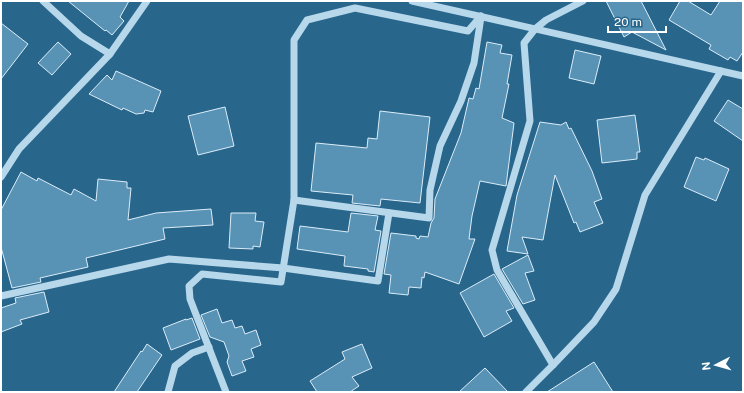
<svg xmlns="http://www.w3.org/2000/svg" width="744" height="393" viewBox="0 0 744 393" font-family="'Public Sans',sans-serif">
<rect width="100%" height="100%" fill="#28668c"/>
<g fill="#5893b6" stroke="#dbedf8">
<polygon points="68,1 129,1 120,17 124,21 112,35 106,30 105,31"/>
<polygon points="606,1 641,1 666,50 632,32 624,37"/>
<polygon points="680,1 688,1 711,15 720,1 743,1 743,52 737,61 730,57 728,60 709,49 711,45 669,20"/>
<polygon points="1,23 28,44 1,79"/>
<polygon points="58,42 71,54 52,75 38,63"/>
<polygon points="487,42 502,45 500,53 512,55 507,84 509,84 502,118 514,123 506,186 480,181 472,216 469,239 475,239 459,284 425,272 424,278 422,277 421,288 409,287 408,295 389,293 391,275 384,274 391,233 416,236 416,238 419,239 420,236 428,237 431,223 434,218 435,199 461,133 469,98 473,99 476,88 479,89"/>
<polygon points="575,50 601,56 594,84 569,78"/>
<polygon points="116,71 161,91 153,112 145,110 144,113 136,114 123,108 122,110 89,94 107,75 112,80"/>
<polygon points="728,100 743,109 743,141 714,121"/>
<polygon points="225,107 234,146 198,155 188,116"/>
<polygon points="380,111 430,117 420,203 381,199 380,206 352,203 353,195 311,191 316,143 367,148 368,138 377,139"/>
<polygon points="635,115 640,152 637,152 637,159 602,163 597,120"/>
<polygon points="540,122 561,125 566,122 569,129 571,128 592,171 602,199 594,202 603,223 580,232 576,222 574,223 555,175 543,240 522,237 528,254 507,251 517,195"/>
<polygon points="696,157 704,160 705,158 729,169 716,201 684,187"/>
<polygon points="21,172 37,181 38,178 71,195 74,189 96,201 98,179 127,182 127,188 131,188 128,220 156,213 211,209 213,225 163,228 165,239 86,258 88,267 40,278 41,282 12,288 1,247 1,210"/>
<polygon points="231,213 256,213 255,221 264,222 260,247 253,246 253,249 229,248"/>
<polygon points="351,213 378,216 375,230 381,231 374,272 368,271 368,269 344,266 345,256 297,249 300,226 348,232"/>
<polygon points="528,255 534,271 525,273 535,300 523,304 502,269"/>
<polygon points="494,274 514,308 506,311 512,321 484,337 460,293"/>
<polygon points="44,292 49,312 20,320 22,324 1,332 1,308 16,303 15,298"/>
<polygon points="217,309 222,323 232,320 235,328 242,326 245,334 256,330 261,345 251,349 254,357 242,361 246,371 232,376 227,362 229,356 224,342 210,337 201,315"/>
<polygon points="192,318 200,339 171,350 163,328 186,319 186,320"/>
<polygon points="147,344 162,355 137,392 114,392 141,351 142,352"/>
<polygon points="362,344 372,368 352,377 359,386 350,392 317,392 310,381 345,359 342,352"/>
<polygon points="594,362 613,392 547,392"/>
<polygon points="485,368 508,392 459,392"/>
</g>
<g fill="none" stroke-linecap="round" stroke-linejoin="round">
<g stroke="#b7d7ea" stroke-width="7">
<polyline points="43,1 81,36 110,54"/>
<polyline points="412,1 743,76"/>
<polyline points="1,177 19,149 110,54 147,1"/>
<polyline points="294,200 429,218 430,190 440,146 461,101 474,63 481,17"/>
<polyline points="1,296 169,259 283,268 378,281 389,213"/>
<polyline points="553,365 497,270 492,250 530,121 524,43 535,29 546,20 583,1"/>
<polyline points="168,392 175,366 192,353 209,347"/>
<polyline points="226,392 190,299 189,286 202,274 281,282 294,200 294,40 307,20 355,8 468,31 481,16"/>
<polyline points="526,392 553,365 594,322 616,289 645,195 721,71"/>
</g>
</g>
<rect width="744" height="393" fill="none" stroke="#ffffff" stroke-width="4"/>
<g transform="translate(716 365) rotate(264)" stroke="#28668c" stroke-width="3" paint-order="stroke">
<path d="M0-3L7 15L0 10L-7 15Z" fill="#ffffff"/>
<text y="-6" font-size="11" font-weight="bold" text-anchor="middle" fill="#ffffff">N</text>
</g>
<path d="M608 26v6h58v-6" fill="none" stroke="#ffffff" stroke-width="2"/>
<text x="614" y="26" font-size="12" fill="#ffffff" stroke="#28668c" stroke-width="3" paint-order="stroke">20 m</text>
</svg>
